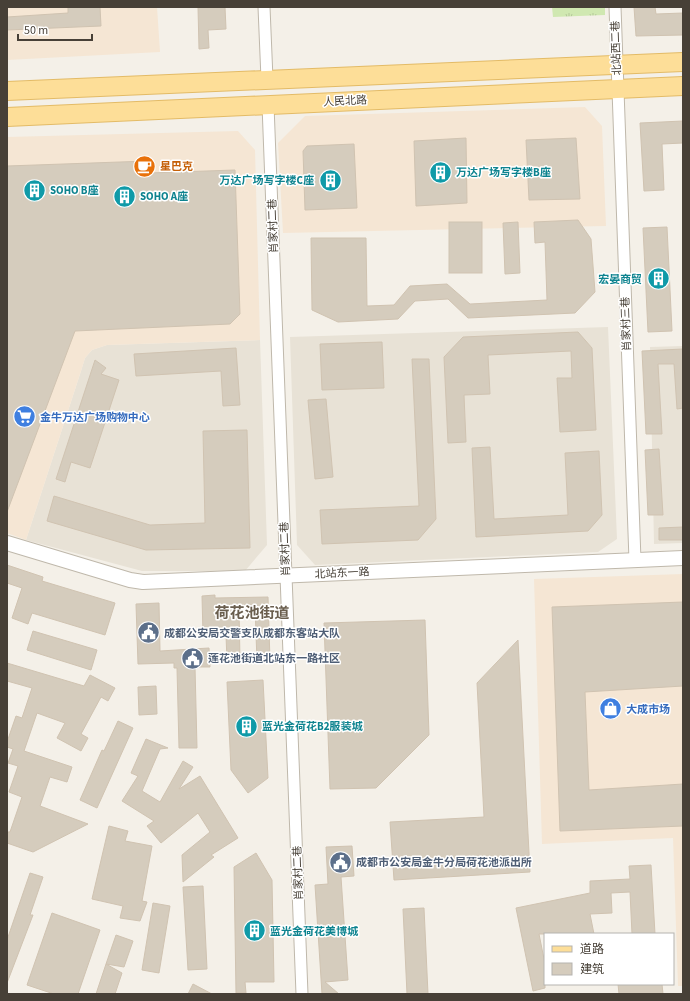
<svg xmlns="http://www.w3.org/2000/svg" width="690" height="1001" viewBox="0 0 690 1001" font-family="'Source Sans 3','Noto Sans SC',sans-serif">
<defs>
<pattern id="grass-tufts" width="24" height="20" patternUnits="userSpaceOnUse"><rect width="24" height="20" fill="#d0e8b1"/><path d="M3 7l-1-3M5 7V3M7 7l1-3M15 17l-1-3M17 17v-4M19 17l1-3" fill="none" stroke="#b4c899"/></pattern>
</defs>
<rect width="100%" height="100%" fill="#f4f0e8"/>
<g fill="#e8e2d6">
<polygon points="608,327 617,539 598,552 315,565 297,545 290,337"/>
<polygon points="260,340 267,545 245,571 142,571 26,540 81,371 85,358 92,350 107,345"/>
<polygon points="683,346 683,543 654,544 650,347"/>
</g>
<g fill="#f5e6d4">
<polygon points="7,7 157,7 160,52 7,60"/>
<polygon points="585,107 602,126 606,226 283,233 278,143 305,116"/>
<polygon points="238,131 255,150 260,340 107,345 92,350 85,358 81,371 26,540 7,533 7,137"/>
<polygon points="683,574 683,986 678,986 673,838 542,844 534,579"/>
</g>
<polygon fill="url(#grass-tufts)" points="552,7 605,7 605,15 553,17"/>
<g fill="#d5ccbd" stroke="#d0c3b1">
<polygon points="68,7 100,7 101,26 7,30 7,17 68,13"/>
<polygon points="198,7 225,7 226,29 208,30 209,48 199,49"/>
<polygon points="634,7 655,7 656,14 683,13 683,35 636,36"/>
<polygon points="683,121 683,143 662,144 664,190 644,191 640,123"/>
<polygon points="466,138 467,203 416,206 414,141"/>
<polygon points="576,138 580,199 529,200 526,140"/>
<polygon points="354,144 357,208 305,210 303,151 307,146"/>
<polygon points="148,161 149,173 235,170 240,314 230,324 75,331 7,512 7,166"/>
<polygon points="578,220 591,239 595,292 575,313 468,318 448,299 415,301 398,319 338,322 312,310 311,238 366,238 367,306 394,305 410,286 447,284 470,304 547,300 545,242 535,243 534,222"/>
<rect x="449" y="222" width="33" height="51"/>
<polygon points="518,222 520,273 505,274 503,223"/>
<polygon points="667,227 672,331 648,332 643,228"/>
<polygon points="578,332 592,348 596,430 560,432 557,378 572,378 571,351 488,355 490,394 464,395 466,442 448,443 444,357 463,337"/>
<polygon points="382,342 384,388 322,390 320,344"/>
<polygon points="236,348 240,405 223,406 221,371 136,376 134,354"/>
<polygon points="683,349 683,408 677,409 674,364 658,364 662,434 646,434 642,351"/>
<polygon points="412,359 429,359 436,519 418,540 322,544 320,510 419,506"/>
<polygon points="95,360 106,368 101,374 119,380 90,468 71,462 65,482 56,479"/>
<polygon points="326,399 333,477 315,479 308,400"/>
<polygon points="247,430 250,548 146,550 47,521 54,496 150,525 205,523 203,431"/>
<polygon points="490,447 494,519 568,515 565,453 599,451 602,515 588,531 476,537 472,448"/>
<polygon points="659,449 663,515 648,515 645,450"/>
<polygon points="683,527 683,540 659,540 659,528"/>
<polygon points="7,565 43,577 42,581 115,603 105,635 32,613 28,624 12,618 22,588 7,583"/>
<polygon points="215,595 215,598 268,597 270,661 257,661 255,607 239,608 240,661 227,661 226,635 203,635 202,596"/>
<polygon points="683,602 683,686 585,692 589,790 683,784 683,826 560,831 552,607"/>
<polygon points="159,603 160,651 209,648 210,667 195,667 197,748 179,748 177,668 174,668 174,663 138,664 136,604"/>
<polygon points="425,620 429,735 376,788 330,789 324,623"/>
<polygon points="33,631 97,650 91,670 27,650"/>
<polygon points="518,640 530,872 394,880 390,822 484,817 477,683"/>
<polygon points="7,663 84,686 90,675 115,688 108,701 101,697 81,734 88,738 81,751 57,738 65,723 37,713 24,751 72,767 67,782 50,777 40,806 88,824 33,852 7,843 7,832 10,832 22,797 9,792 18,766 8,763 13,749 7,747 7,742 16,716 22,718 32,688 7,681"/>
<polygon points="263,680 268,778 248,793 231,770 227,682"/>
<polygon points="156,686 157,714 139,715 138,687"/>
<polygon points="118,721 133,728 97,808 80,800 102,750 104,751"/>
<polygon points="146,739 168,748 160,749 142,791 160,802 183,761 193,767 179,789 200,776 238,838 211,855 214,857 183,882 182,855 210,832 198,813 161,843 147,826 154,821 122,801 138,776 131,773"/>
<polygon points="109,826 128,831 125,841 152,846 142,901 147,902 140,921 120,918 123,906 92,899"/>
<polygon points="352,846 354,876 341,877 348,980 325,982 339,994 322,994 315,885 328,884 326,847"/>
<polygon points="256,853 272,880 274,982 245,982 246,993 236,993 234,867"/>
<polygon points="651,865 655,934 632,934 630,892 611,893 612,913 590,914 594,934 539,934 545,964 545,988 533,991 516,908 590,893 590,881 630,879 629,866"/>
<polygon points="30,873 43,877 30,915 33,915 7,983 7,940"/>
<polygon points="203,886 207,969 188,970 183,887"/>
<polygon points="153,903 170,906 159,973 142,970"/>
<polygon points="424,908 428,994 407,994 403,909"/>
<polygon points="52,913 100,930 78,994 54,994 27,985"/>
<polygon points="116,935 133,941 124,967 106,964"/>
<polygon points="106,964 122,973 115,994 96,994"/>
<polygon points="193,984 212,994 188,994"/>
<polygon points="618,984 662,984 663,994 619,994"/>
</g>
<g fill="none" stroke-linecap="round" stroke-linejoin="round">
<defs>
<g id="minor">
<polyline points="264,7 267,79"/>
<polyline points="615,7 635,560"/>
<polyline points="268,105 302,994"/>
</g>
<polyline id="tertiary" points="7,543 130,580 143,582 683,558"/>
<g id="primary">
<polyline points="7,91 683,62"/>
<polyline points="7,117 683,86"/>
</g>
</defs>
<use href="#minor" stroke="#bfb8ab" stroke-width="13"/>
<use href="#tertiary" stroke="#bfb8ab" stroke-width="16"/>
<use href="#primary" stroke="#e3bb67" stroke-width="20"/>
<use href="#minor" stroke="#fff" stroke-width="11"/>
<use href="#tertiary" stroke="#fff" stroke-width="14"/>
<use href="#primary" stroke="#fdde98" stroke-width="18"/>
</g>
<defs>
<symbol id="cafe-disc" viewBox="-11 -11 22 22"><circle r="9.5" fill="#e8710a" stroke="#fff"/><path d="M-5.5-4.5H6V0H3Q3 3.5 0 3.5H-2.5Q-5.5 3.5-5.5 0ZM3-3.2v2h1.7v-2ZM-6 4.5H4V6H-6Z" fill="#fff"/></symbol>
<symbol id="building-disc" viewBox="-11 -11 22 22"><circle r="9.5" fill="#0f9aa8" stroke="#fff"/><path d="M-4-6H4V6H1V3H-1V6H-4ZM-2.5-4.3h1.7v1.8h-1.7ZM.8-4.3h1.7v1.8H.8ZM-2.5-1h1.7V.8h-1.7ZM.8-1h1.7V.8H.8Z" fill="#fff"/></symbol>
<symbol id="supermarket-disc" viewBox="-11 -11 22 22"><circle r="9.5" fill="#3f7fe0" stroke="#fff"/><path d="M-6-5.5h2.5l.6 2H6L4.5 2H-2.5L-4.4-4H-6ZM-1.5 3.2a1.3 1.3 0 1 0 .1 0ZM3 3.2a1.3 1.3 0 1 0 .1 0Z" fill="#fff"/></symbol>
<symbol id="civic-disc" viewBox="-11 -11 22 22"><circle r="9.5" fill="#5c6f8a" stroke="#fff"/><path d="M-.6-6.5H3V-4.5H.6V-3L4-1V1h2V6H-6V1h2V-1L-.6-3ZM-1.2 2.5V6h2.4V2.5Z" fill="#fff"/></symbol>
<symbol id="shop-disc" viewBox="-11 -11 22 22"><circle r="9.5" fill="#3f7fe0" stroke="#fff"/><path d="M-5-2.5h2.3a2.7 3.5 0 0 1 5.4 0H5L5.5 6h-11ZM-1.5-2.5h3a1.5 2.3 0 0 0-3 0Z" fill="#fff"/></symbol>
</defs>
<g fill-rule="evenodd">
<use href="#cafe-disc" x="132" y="154" width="25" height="25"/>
<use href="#building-disc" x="428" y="160" width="25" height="25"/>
<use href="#building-disc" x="318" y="168" width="25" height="25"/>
<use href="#building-disc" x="22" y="178" width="25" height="25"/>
<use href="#building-disc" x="112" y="184" width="25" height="25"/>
<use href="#building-disc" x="646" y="266" width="25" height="25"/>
<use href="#supermarket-disc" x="12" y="404" width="25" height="25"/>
<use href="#civic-disc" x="136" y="620" width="25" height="25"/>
<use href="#civic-disc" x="180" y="646" width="25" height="25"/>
<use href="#shop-disc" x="598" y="696" width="25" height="25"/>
<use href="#building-disc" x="234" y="714" width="25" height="25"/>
<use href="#civic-disc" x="328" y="850" width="25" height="25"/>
<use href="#building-disc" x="242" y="918" width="25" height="25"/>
</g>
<g text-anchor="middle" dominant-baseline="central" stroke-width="3" stroke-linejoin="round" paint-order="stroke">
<g font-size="11" fill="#474037" stroke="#fff">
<text transform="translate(616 48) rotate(-92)">北站西二巷</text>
<text transform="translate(345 101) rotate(-3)">人民北路</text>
<text transform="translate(273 226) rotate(-92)">肖家村二巷</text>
<text transform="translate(626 324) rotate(-92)">肖家村三巷</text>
<text transform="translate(285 549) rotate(-92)">肖家村二巷</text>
<text transform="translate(342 573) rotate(-3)">北站东一路</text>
<text transform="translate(298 873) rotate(-92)">肖家村二巷</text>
</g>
<g font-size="11" font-weight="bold" fill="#c56008" stroke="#fff" text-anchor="start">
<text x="160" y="166">星巴克</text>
</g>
<g font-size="11" font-weight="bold" fill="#0d838f" stroke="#fff" text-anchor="start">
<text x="456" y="172">万达广场写字楼B座</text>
<text x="314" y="180" text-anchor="end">万达广场写字楼C座</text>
<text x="50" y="190">SOHO B座</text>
<text x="140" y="196">SOHO A座</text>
<text x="642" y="279" text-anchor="end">宏晏商贸</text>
<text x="262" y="726">蓝光金荷花B2服装城</text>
<text x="270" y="931">蓝光金荷花美博城</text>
</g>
<g font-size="11" font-weight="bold" fill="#366cbe" stroke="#fff" text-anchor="start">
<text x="40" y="417">金牛万达广场购物中心</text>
<text x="626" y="709">大成市场</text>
</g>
<g font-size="11" font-weight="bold" fill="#4e5e75" stroke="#fff" text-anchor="start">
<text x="164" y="633">成都公安局交警支队成都东客站大队</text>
<text x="208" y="658">莲花池街道北站东一路社区</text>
<text x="356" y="862">成都市公安局金牛分局荷花池派出所</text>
</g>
<g font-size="15" font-weight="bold" fill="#6a5e4e" stroke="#fff">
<text x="252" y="613">荷花池街道</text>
</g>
</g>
<rect width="690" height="1001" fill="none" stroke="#474037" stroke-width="16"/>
<rect x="544" y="933" width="130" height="52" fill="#ffffff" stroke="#b5b3af"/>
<rect x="552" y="946" width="20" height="6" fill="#fdde98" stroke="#b5b3af"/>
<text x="580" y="953" font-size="12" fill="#474037">道路</text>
<rect x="552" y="963" width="20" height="12" fill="#d5ccbd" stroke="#b5b3af"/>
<text x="580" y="973" font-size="12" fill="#474037">建筑</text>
<path d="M18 34v6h74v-6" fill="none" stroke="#474037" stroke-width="2"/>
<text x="24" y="34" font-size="12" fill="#474037" stroke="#ffffff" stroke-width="3" paint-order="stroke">50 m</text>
</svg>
